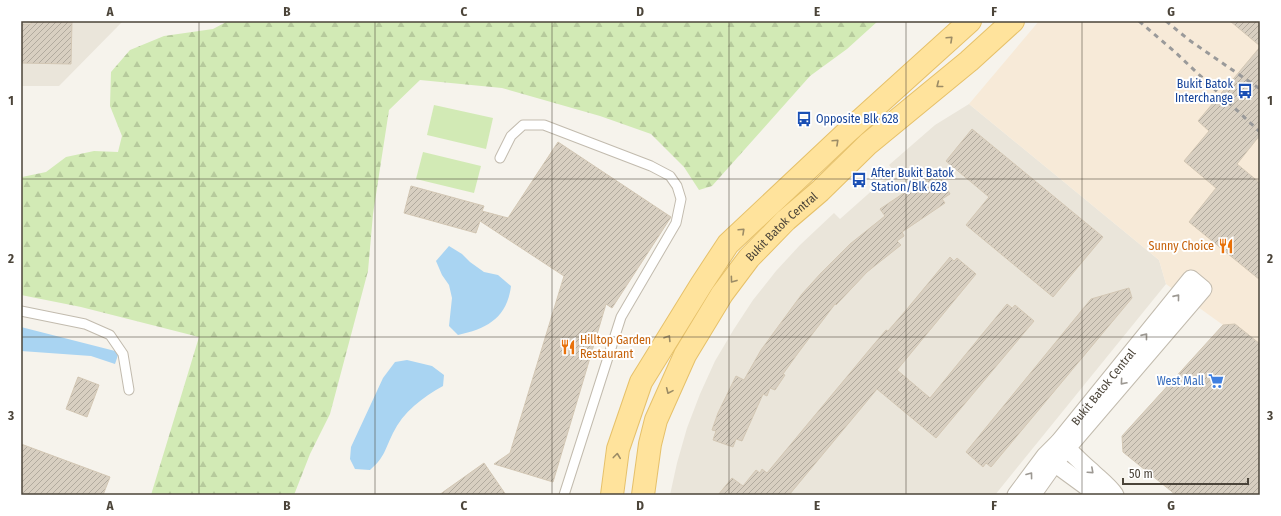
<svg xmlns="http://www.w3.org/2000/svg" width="1281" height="516" viewBox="0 0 1281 516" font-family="'Fira Sans Condensed',sans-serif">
<defs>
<pattern id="forest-firs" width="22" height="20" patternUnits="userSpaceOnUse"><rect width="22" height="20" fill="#d2eab5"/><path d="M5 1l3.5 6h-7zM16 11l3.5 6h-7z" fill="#b6ca9c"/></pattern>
<pattern id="building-hatch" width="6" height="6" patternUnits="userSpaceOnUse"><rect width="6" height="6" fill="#d8cfc1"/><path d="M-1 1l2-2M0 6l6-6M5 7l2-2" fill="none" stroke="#b1aa9e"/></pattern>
</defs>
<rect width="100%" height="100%" fill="#f6f3ec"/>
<g fill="#eae5da">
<polygon points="21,21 123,21 59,86 21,86"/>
<polygon points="969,104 1159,260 1166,284 995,495 670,495 677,463 687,428 700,394 715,361 734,329 753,300 776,271 800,245 834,213 840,219 894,171 889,165 935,125"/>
</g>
<polygon fill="#f7ead8" points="1039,21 1260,21 1260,344 1235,324 1223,325 1166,284 1159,260 969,104"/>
<polygon fill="url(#forest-firs)" points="228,21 878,21 847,49 810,76 712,186 699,190 684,167 651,134 600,116 502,88 420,80 389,110 373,214 368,271 330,414 310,454 294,495 151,495 199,337 81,307 21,295 21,180 22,177 46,172 66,157 94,151 118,152 122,136 110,106 111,72 130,50 164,36 213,29"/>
<g fill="#d2eab5">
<polygon points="434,105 493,118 486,149 427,135"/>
<polygon points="423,152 481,166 474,193 416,179"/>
</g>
<g fill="#a9d4f2">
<path d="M449,246L462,254L470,262L484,272L498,275L511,286C507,318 487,329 458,335L449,326L452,298L449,285L442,275L436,261Z"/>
<polygon points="21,327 119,352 115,364 91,356 21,351"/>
<path d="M407,360L432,366L444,375L443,386C423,397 403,412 393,433C385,449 385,457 370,470L355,469L350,459L351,447L383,378L395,362Z"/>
</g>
<g fill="url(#building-hatch)" stroke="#d3c7b4">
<polygon points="31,21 72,21 71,64 21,63 21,24 31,24"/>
<polygon points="1230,21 1260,21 1260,46"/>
<polygon points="1260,47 1260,135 1237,164 1260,183 1260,280 1189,222 1216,188 1184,161 1209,131 1198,121"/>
<polygon points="972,129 1103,237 1053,297 966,225 989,197 946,161"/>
<polygon points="558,142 671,217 612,308 606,304 553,482 494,464 510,453 564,276 480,221 476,233 404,213 411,186 484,206 482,211 508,218"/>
<polygon points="937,171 950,194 942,199 945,203 902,232 904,236 897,241 901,245 867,272 836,305 835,304 798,353 783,374 785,375 775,390 770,388 767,396 763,394 742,441 736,439 733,447 713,440 716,431 712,430 718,413 736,376 744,380 761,350 802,294 821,273 850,244 885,216 880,209"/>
<polygon points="950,257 954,261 957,258 976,274 897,370 930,398 1007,304 1012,308 1015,305 1034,321 936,438 877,389 789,495 718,495 732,478 743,486 756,470 760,473 762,469 767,473 870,349 886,330 888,331 907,309"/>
<polygon points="1129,288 1132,298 991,467 986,463 983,467 966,452 1091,299"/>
<polygon points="1235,324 1260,344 1260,495 1176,495 1123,452 1122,436 1223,325"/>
<polygon points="78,377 99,385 87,417 66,409"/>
<polygon points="21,444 110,477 103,495 21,495"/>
<polygon points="484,463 506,495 439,495"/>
</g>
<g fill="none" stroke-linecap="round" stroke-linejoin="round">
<defs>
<g id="service">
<polyline points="500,158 511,136 523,125 544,125 651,166 670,176 677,186 681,199 676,223 621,317 564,495"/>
<polyline points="21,311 85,324 110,335 123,354 129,390"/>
</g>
<g id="minor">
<path d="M1059,442C1070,450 1079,461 1090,470C1099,479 1108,485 1115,495"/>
<polyline points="1046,457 1098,495"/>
<path id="s1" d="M1016,495L1045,456L1059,442L1191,279L1203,289L1067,448L1054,464L1032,495"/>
</g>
<g id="primary">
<polyline points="612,495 618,449 641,382 701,285 728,244 845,134 970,21"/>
<path id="s2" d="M643,495L650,444L656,420L685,355L722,294L749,258L786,220L820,191L868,144L969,61L1013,21"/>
</g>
</defs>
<use href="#service" stroke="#c2bbae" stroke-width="11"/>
<use href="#minor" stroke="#c2bbae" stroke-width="19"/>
<use href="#primary" stroke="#e6c16a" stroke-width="24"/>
<use href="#service" stroke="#fff" stroke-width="9"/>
<use href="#minor" stroke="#fff" stroke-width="17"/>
<use href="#primary" stroke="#ffe39c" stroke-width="22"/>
<g stroke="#9a9a9a" stroke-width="3" stroke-dasharray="5 5" stroke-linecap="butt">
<polyline points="1139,21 1175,52 1260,132"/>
<polyline points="1166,21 1189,40 1260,89"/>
</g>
</g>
<defs><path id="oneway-chevron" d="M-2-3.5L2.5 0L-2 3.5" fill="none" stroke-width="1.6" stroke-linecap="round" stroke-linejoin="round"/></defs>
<g stroke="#9c8c66">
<use href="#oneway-chevron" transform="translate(950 39) rotate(-43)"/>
<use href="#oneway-chevron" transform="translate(939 85) rotate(142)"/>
<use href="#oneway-chevron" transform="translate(836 142) rotate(-43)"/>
<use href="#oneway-chevron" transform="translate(742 231) rotate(-43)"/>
<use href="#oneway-chevron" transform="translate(733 280) rotate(126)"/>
<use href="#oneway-chevron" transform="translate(668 338) rotate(-58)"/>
<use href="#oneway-chevron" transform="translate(669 391) rotate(114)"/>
<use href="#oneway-chevron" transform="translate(617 456) rotate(-83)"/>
</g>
<g stroke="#9c9892">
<use href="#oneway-chevron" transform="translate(1177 297) rotate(-51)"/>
<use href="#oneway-chevron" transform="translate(1145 336) rotate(-51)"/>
<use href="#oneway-chevron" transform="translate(1123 382) rotate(131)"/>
<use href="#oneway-chevron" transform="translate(1091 471) rotate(42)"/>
<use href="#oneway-chevron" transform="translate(1030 475) rotate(-53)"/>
</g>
<path fill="none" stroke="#4b4439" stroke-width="1" stroke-opacity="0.55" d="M199,21V495M375,21V495M552,21V495M729,21V495M906,21V495M1082,21V495M21,179H1260M21,337H1260"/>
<defs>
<symbol id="bus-bare" viewBox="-9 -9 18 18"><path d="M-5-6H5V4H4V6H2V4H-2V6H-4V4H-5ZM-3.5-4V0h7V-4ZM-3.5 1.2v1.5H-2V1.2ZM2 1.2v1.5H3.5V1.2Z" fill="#1a4fb4" stroke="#fff" stroke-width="2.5" paint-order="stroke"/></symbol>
<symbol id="restaurant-bare" viewBox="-9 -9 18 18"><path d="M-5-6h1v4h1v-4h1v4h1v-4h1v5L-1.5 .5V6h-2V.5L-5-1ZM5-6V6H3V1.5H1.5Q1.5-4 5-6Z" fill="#e8710a" stroke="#fff" stroke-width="2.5" paint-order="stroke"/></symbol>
<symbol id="supermarket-bare" viewBox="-9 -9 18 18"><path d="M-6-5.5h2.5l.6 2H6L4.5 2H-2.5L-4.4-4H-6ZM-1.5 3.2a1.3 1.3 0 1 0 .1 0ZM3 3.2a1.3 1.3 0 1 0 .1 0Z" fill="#3f7fe0" stroke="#fff" stroke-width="2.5" paint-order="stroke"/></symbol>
</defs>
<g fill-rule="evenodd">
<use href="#bus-bare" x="1234" y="80" width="22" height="22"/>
<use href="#bus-bare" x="793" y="108" width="22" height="22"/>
<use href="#bus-bare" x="848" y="169" width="22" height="22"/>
<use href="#restaurant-bare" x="1215" y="235" width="22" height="22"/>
<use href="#restaurant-bare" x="557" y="336" width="22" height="22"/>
<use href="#supermarket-bare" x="1205" y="370" width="22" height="22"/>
</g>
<g text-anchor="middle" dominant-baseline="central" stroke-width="4" stroke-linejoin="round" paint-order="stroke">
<g font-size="12" fill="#164399" stroke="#fff" text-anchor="start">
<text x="1233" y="84" text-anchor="end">Bukit Batok<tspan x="1233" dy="14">Interchange</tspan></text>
<text x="816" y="119">Opposite Blk 628</text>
<text x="871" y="173">After Bukit Batok<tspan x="871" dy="14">Station/Blk 628</tspan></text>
</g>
<g font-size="12" fill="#4b4439" stroke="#fff">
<text stroke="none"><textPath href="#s2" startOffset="309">Bukit Batok Central</textPath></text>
<text stroke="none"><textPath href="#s1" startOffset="139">Bukit Batok Central</textPath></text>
</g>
<g font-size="12" fill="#c56008" stroke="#fff" text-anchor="end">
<text x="1214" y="246">Sunny Choice</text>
<text x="580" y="340" text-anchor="start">Hilltop Garden<tspan x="580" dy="14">Restaurant</tspan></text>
</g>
<g font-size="12" fill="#366cbe" stroke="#fff" text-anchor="end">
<text x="1204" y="381">West Mall</text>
</g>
</g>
<rect width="1281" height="516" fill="none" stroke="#ffffff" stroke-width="44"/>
<path d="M1123 478v6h125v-6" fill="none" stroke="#4b4439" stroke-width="2"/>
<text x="1129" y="478" font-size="12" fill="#4b4439" stroke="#ffffff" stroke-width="3" paint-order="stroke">50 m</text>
<rect x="22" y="22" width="1237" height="472" fill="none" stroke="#4b4439" stroke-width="1.5"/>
<g font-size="13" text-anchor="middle" font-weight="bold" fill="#4b4439">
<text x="110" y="16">A</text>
<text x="287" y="16">B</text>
<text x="464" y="16">C</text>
<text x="640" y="16">D</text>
<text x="817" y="16">E</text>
<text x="994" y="16">F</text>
<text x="1171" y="16">G</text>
<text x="11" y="105">1</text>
<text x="1270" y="105">1</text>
<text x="11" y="263">2</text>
<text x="1270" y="263">2</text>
<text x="11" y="420">3</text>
<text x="1270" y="420">3</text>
<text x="110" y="510">A</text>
<text x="287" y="510">B</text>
<text x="464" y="510">C</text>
<text x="640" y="510">D</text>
<text x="817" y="510">E</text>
<text x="994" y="510">F</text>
<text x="1171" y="510">G</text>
</g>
</svg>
